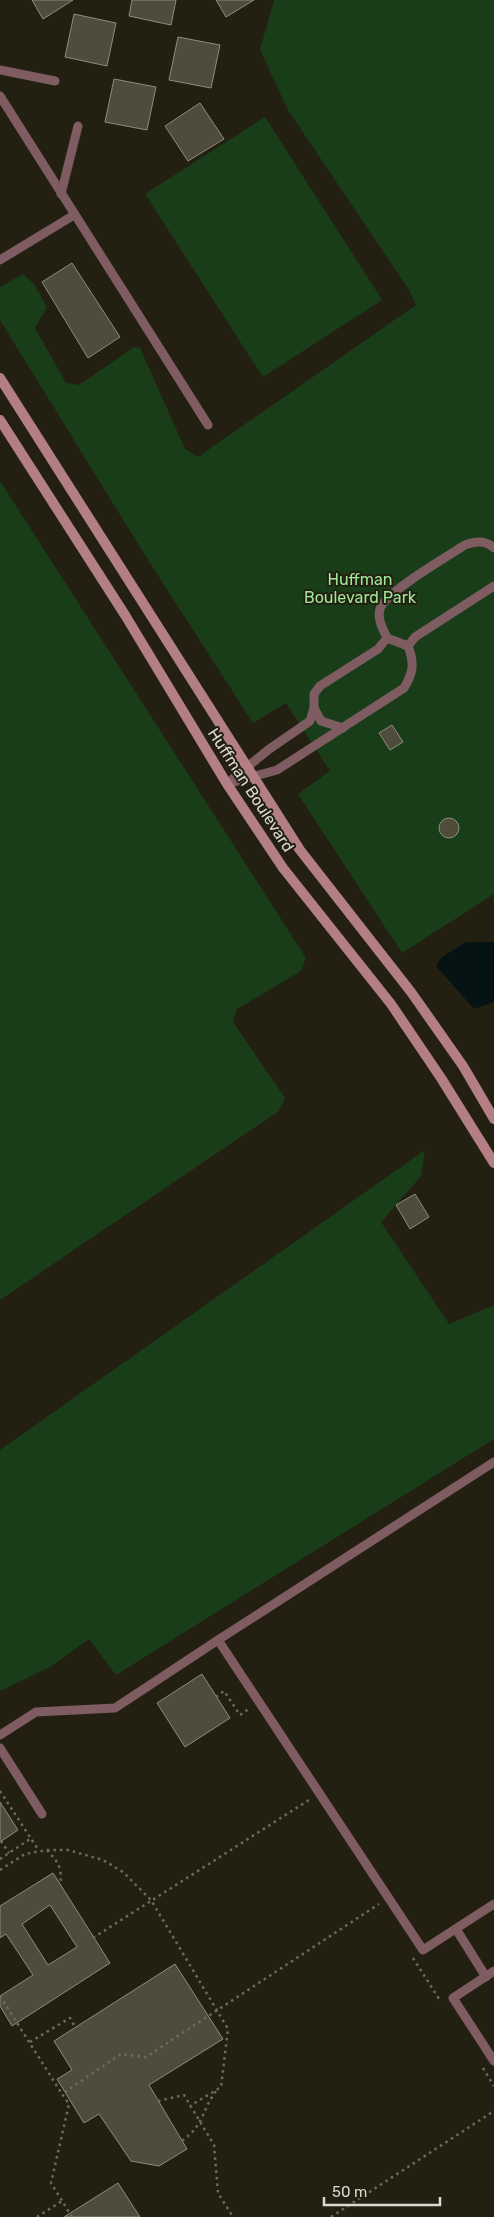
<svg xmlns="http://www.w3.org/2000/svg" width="494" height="2217" viewBox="0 0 494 2217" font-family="Rubik,sans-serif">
<rect width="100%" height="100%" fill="#232012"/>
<g fill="#1a3d19">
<polygon points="274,0 494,0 494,894 402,953 298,794 330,771 286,703 253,723 148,560 0,320 0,287 23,274 34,284 47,307 35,328 66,383 79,385 134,347 140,348 185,449 198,457 416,305 409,290 288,110 260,50"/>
<polygon points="265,117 382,300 263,377 145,194"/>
<polygon points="0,481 306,958 301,971 237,1009 233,1022 285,1098 279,1111 0,1300"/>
<polygon points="425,1150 421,1176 381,1222 449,1324 494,1305 494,1439 116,1675 89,1639 50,1667 0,1691 0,1450"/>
</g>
<polygon fill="#061315" points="466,942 494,942 494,1002 474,1009 436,966 442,957"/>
<g fill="#4f4c3c" stroke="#8f8c7b" fill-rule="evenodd">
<polygon points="32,0 73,0 43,19"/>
<polygon points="132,0 176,0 171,25 129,16"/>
<polygon points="216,0 254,0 226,17"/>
<polygon points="74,14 116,23 107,66 65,57"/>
<polygon points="178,37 220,45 211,88 169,80"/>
<polygon points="114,79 156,87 147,130 105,122"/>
<polygon points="200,103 224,139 188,161 165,126"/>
<polygon points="72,263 120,337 88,358 42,282"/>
<polygon points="392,725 403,742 390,750 379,733"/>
<circle cx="449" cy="828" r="10"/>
<polygon points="415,1194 429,1217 410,1229 396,1205"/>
<polygon points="202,1674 230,1718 185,1747 157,1703"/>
<polygon points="0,1802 18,1830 0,1842"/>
<path d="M53,1873L110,1963L12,2026L0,2006V1996L33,1975L6,1934L0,1938V1906ZM50,1905L77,1947L48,1965L22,1924Z"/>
<polygon points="175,1964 223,2039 149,2085 187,2149 159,2166 131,2161 99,2114 84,2123 57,2079 72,2070 54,2041"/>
<polygon points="118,2183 140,2217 64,2217"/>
</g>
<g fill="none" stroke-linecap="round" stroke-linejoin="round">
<g stroke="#6d6b5f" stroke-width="2.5" stroke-dasharray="2.5 4" stroke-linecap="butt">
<polyline points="216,1697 224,1691 240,1715 250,1708"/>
<polyline points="0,1791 39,1851"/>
<polyline points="1,1841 9,1853"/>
<path d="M47,1850C57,1861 63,1868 60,1884"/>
<polyline points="0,1859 30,1839"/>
<polyline points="0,1870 25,1854 47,1850 68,1850 103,1860 123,1872 151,1900 228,2029 221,2087 190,2106"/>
<polyline points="93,1938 309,1800"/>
<polyline points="413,1958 441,2002"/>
<polyline points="0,1996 62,2094"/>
<polyline points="30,2042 70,2018 75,2027"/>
<polyline points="483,2068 494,2086"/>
<polyline points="158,2101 184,2095 214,2145 218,2193 233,2217"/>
<path d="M182,2141C206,2123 201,2110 217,2090"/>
<polyline points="37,2217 62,2201"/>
<polyline points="72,2217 51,2183 69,2104 62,2094 121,2054 146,2057 379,1904"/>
<polyline points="331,2217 494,2111"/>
</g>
<g stroke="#7e5c61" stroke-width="9">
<polyline points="0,70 55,81"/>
<polyline points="0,96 208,425"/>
<polyline points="61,194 78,126"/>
<polyline points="0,260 74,215"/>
<polyline points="408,646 415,637 494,586"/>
<polyline points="314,708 321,721 343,728"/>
<polyline points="229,782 268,750 310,721 314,708 314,694 320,686 378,649 387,638"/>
<path d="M227,784L277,770L404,688C413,673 415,664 408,646L387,638C383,629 377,619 380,609C384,593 448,556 465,545C476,541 485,540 494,548"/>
<polyline points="494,1462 218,1640 423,1950 494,1904"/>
<polyline points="0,1735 36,1712 115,1708 218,1640"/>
<polyline points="0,1748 42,1814"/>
<polyline points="456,1929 486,1977"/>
<polyline points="494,1971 453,1998 494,2061"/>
</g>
<g stroke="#b47e85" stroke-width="10">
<polyline points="0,378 300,850 411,992 463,1066 494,1119"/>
<polyline points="0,420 125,615 227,784 283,868 391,1004 441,1078 494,1163"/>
</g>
</g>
<g text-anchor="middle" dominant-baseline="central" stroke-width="4" stroke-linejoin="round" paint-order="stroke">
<g font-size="16" fill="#9ee899" stroke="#232012">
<text x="360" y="579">Huffman<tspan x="360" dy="18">Boulevard Park</tspan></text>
</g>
<g font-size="16" fill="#dbd9d0" stroke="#232012">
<text transform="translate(251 790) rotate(57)">Huffman Boulevard</text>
</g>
</g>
<path d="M324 2197v8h116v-8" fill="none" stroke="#dbd9d0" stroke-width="2.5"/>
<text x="332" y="2197" font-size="15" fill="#dbd9d0" stroke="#232012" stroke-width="4" paint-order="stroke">50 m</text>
</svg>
